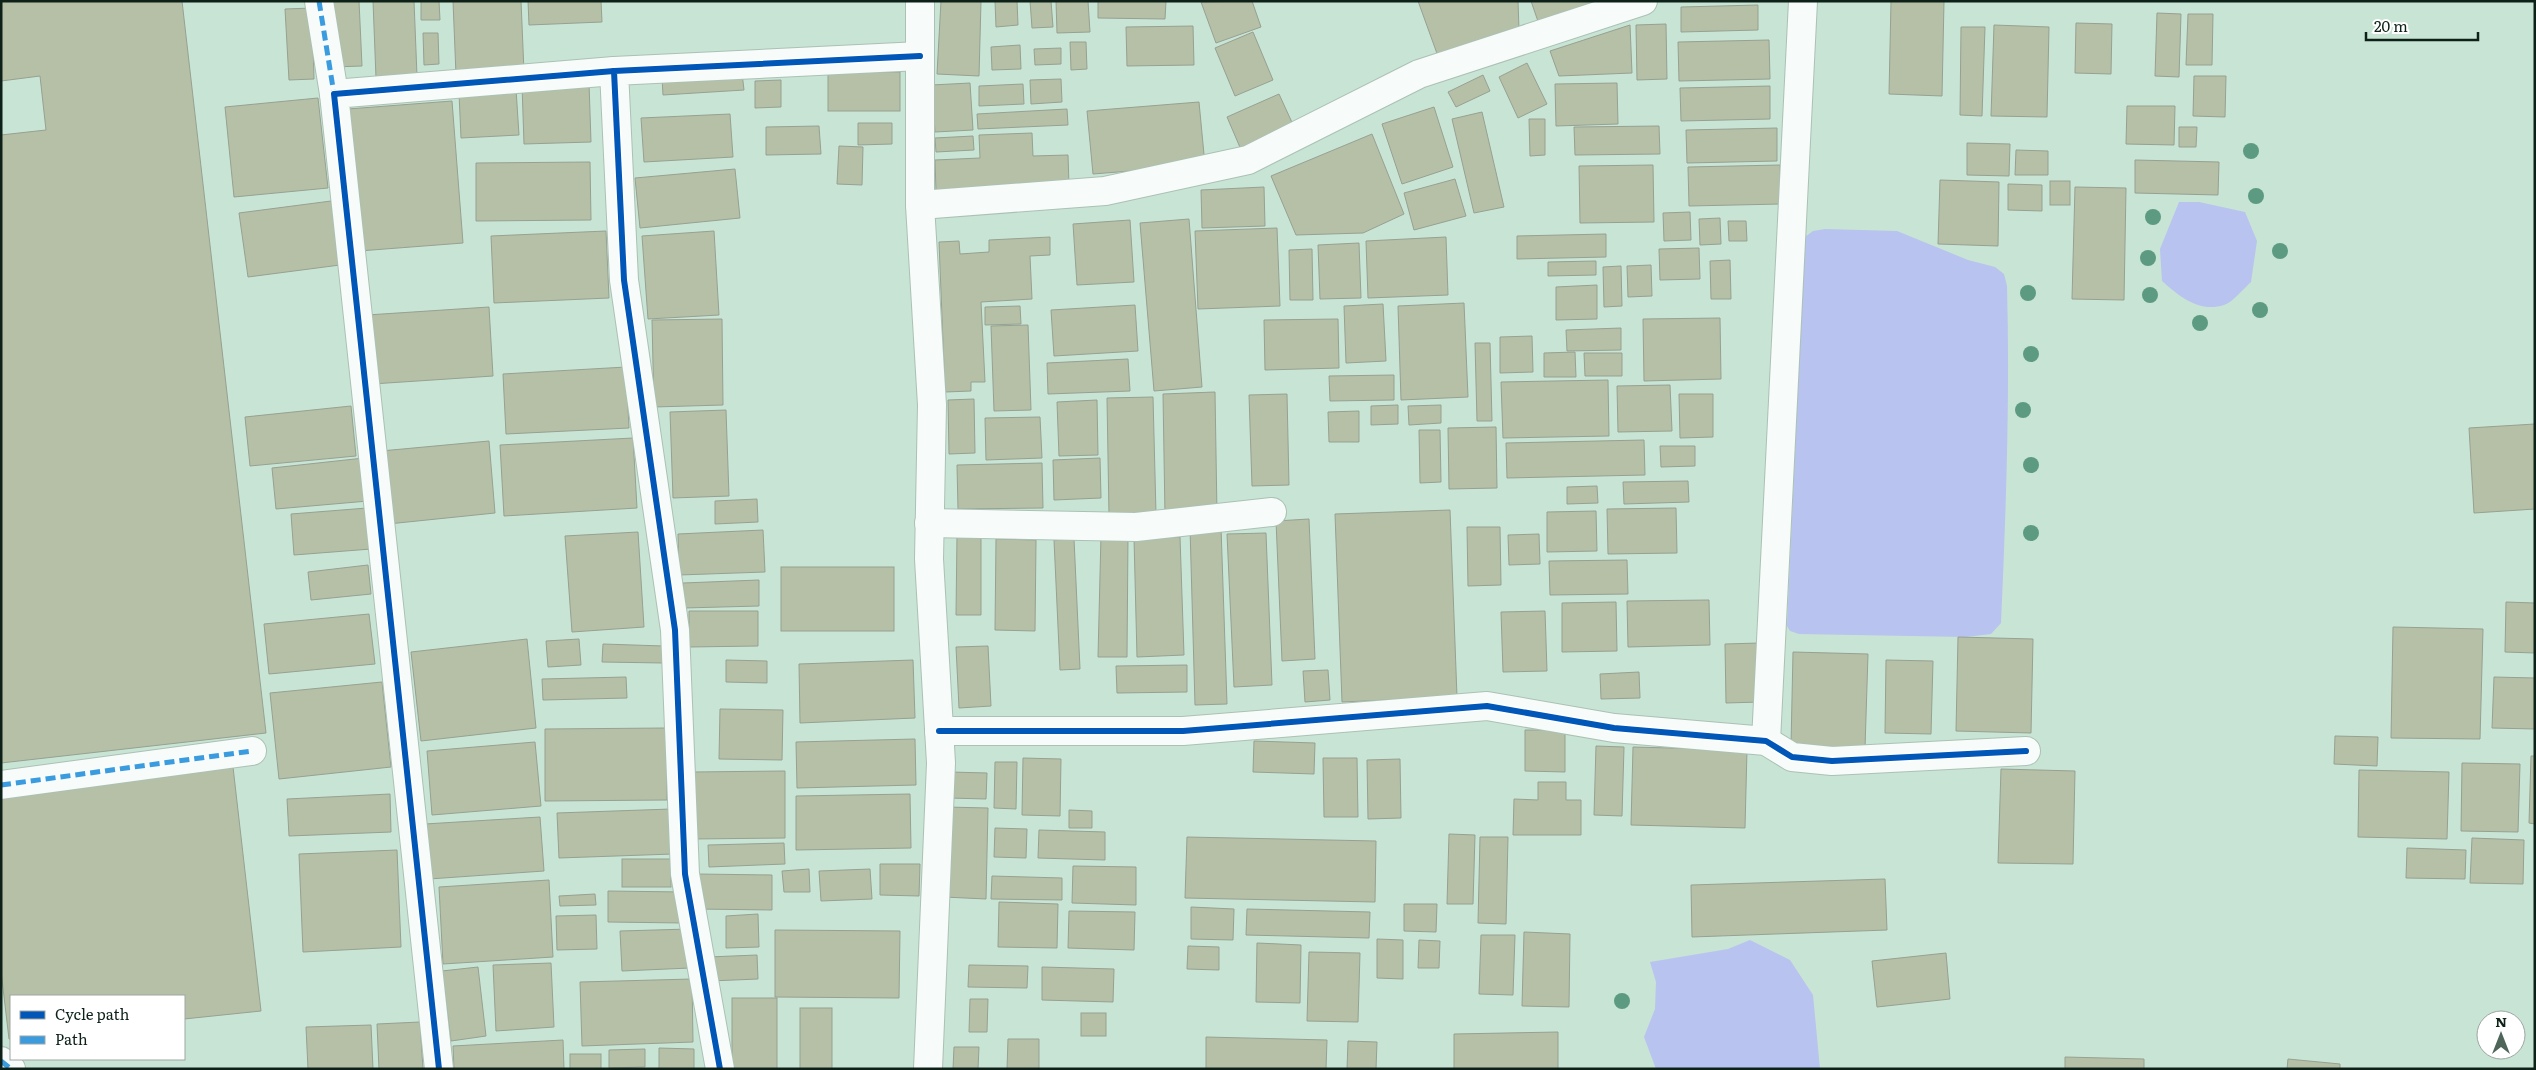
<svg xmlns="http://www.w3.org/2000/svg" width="2536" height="1070" viewBox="0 0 2536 1070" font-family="Literata,serif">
<rect width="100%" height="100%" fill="#c8e4d5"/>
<g fill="#b8c3ef">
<path d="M2179,202H2199L2245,212L2257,241L2251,282C2243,289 2233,302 2224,305C2199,313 2179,296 2162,281L2160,249Z"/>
<path d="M1825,229L1897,231L1968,260L1995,267L2004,274L2007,286C2010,399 2006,511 2001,623L1991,634L1966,637L1799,634L1790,631L1787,626L1805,237L1813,231Z"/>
<polygon points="1750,940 1790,960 1813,995 1820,1069 1656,1069 1644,1037 1655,1009 1656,982 1650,962 1728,949"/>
</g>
<g fill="#b6c0a6" stroke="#96a192">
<polygon points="1,1 182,1 266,733 1,763 1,135 46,130 40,76 1,81"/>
<polygon points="330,1 359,1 362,66 333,67"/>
<polygon points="373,1 414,1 417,76 376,78"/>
<polygon points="421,1 439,1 440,20 421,20"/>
<polygon points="453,1 521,1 524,72 456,75"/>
<polygon points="528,1 601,1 602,22 529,25"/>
<polygon points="941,1 981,1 979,76 937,74"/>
<polygon points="995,1 1017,1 1018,25 996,27"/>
<polygon points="1030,1 1051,1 1053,27 1032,28"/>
<polygon points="1056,1 1088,1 1090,32 1057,33"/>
<polygon points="1098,1 1166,1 1165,19 1098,18"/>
<polygon points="1252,1 1261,27 1216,43 1201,2"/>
<polygon points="1418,1 1518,1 1519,30 1439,59"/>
<polygon points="1531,1 1623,1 1541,30"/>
<polygon points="1891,1 1944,1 1942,96 1889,94"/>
<polygon points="1758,5 1758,30 1681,32 1681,7"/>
<polygon points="312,8 314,79 289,80 285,9"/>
<polygon points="2157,13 2181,14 2179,77 2155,76"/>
<polygon points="2188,14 2213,14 2212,65 2186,65"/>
<polygon points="2076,23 2112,24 2111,74 2075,73"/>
<polygon points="1666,24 1667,79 1637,80 1636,25"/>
<polygon points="1630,25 1632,73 1559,76 1550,51"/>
<polygon points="1994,25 2049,27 2047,117 1991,116"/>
<polygon points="1193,26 1194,65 1127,66 1126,27"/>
<polygon points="1961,27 1985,27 1982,116 1960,115"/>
<polygon points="1253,32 1273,80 1235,96 1215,48"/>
<polygon points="423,33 438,33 439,64 424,65"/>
<polygon points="1769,40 1770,79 1679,81 1678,42"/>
<polygon points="1070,42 1086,42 1087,69 1071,70"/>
<polygon points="1020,45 1021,69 992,70 991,47"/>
<polygon points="1061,48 1061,64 1035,65 1034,49"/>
<polygon points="1527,63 1547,104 1518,118 1499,77"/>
<rect x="828" y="72" width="72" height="39"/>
<polygon points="742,73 744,90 663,95 662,78"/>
<polygon points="1483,75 1490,91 1456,107 1448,92"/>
<polygon points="2194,76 2226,76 2225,117 2193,116"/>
<polygon points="1061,79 1062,102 1031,104 1030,80"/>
<polygon points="781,80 781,107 755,108 755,81"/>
<polygon points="589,83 591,142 524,144 522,85"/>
<polygon points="970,83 973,130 935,132 932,85"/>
<polygon points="1617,83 1618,124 1556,126 1555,84"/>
<polygon points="1023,84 1024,104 979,106 979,86"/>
<polygon points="1770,86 1770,119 1681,121 1680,88"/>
<polygon points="516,89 519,135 461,138 459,93"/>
<polygon points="1279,94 1295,129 1242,152 1227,117"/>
<polygon points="318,98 328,188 234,197 225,107"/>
<polygon points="452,101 463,243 359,251 348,109"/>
<polygon points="1199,102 1205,165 1093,174 1087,111"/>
<polygon points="2127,106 2175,106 2174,145 2126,144"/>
<polygon points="1434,107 1453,167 1402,184 1382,124"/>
<polygon points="1067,109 1068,125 978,129 977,114"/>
<polygon points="1482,112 1504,207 1474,213 1452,119"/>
<polygon points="730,114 733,157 644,162 641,118"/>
<polygon points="1529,119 1545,119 1545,155 1530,156"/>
<polygon points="858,123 892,123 892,144 858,145"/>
<polygon points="819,126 821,154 766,155 766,127"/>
<polygon points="1659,126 1660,154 1575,155 1574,127"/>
<polygon points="2179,127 2197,127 2196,147 2179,147"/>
<polygon points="1777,128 1777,161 1687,163 1686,130"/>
<polygon points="1032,133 1033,156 1068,155 1069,185 936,191 935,160 980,158 979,135"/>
<polygon points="1372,134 1404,214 1363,233 1296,235 1271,176"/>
<polygon points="973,136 974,150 936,152 935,138"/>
<polygon points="1967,143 2010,144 2009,176 1967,175"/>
<polygon points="839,146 863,147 862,185 837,184"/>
<polygon points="2016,150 2048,151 2048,175 2015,175"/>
<polygon points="2135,160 2219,162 2218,195 2135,193"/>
<polygon points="590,162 591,220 476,221 476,163"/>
<polygon points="1653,165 1654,222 1580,223 1579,166"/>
<polygon points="1780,165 1781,204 1689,206 1688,167"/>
<polygon points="735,169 740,218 640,228 635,178"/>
<polygon points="1455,179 1466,216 1414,230 1404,193"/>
<polygon points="1940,180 1999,182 1998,246 1938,244"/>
<rect x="2050" y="181" width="20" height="24"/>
<polygon points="2008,184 2042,185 2042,211 2008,210"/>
<polygon points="1264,187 1265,226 1202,228 1201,190"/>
<polygon points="2075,187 2126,188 2124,300 2072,299"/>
<polygon points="331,201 340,265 248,277 239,213"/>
<polygon points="1690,212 1691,240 1664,241 1663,213"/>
<polygon points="1720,218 1721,244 1700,245 1699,219"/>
<polygon points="1189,219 1202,387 1154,391 1140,223"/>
<polygon points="1130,220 1134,282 1077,285 1073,224"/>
<polygon points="1728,221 1746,221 1747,241 1729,241"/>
<polygon points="1277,228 1280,306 1198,309 1195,231"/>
<polygon points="606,231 609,298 494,303 491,236"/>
<polygon points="714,231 719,315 648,319 642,236"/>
<polygon points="1606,234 1606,257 1517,259 1517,236"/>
<polygon points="1050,237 1050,255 1030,256 1032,299 981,302 985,382 971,382 971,391 945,392 939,242 959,241 960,254 989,252 989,240"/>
<polygon points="1446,237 1448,295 1368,298 1366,241"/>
<polygon points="1359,243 1361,298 1320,299 1318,245"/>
<polygon points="1699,248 1700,279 1660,280 1659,249"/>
<polygon points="1312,249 1313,300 1290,300 1289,250"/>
<polygon points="1730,260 1731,299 1711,299 1710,261"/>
<polygon points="1596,261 1596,275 1548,276 1548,262"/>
<polygon points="1651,265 1652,296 1628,297 1627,266"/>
<polygon points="1621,266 1622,306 1604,307 1603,267"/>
<polygon points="1597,285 1597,319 1556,320 1556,287"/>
<polygon points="1464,303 1468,397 1401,400 1398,306"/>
<polygon points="1383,304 1386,361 1346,363 1344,306"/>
<polygon points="1135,305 1138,351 1054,356 1051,310"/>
<polygon points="1020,306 1021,324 985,325 985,307"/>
<polygon points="489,307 493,376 372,384 367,315"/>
<polygon points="1720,318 1721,379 1644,381 1643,319"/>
<polygon points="722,319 723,405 654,407 652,320"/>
<polygon points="1338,319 1339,368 1265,370 1264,320"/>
<polygon points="1028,325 1031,410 994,411 991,326"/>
<polygon points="1621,328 1621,350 1567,351 1566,330"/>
<polygon points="1532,336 1533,372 1500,373 1500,337"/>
<polygon points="1475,343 1490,343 1492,421 1477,421"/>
<polygon points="1575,352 1576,377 1544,377 1544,353"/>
<polygon points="1584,353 1622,353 1622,376 1585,376"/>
<polygon points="1128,359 1130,391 1048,394 1047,363"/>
<polygon points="626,367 629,428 506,434 503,374"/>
<polygon points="1394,375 1394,400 1330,401 1329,376"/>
<polygon points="1608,380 1609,436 1503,438 1501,382"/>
<polygon points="1670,385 1672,431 1618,432 1617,386"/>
<polygon points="1215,392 1217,514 1165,515 1163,394"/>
<polygon points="1287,394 1289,485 1252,486 1249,395"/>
<polygon points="1679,394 1713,394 1713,437 1680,438"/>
<polygon points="1153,397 1156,514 1109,515 1107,398"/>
<polygon points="974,399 975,453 949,454 948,400"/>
<polygon points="1097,400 1098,455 1059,456 1057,402"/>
<polygon points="1398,405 1398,424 1371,425 1371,406"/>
<polygon points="1441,405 1441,423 1409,425 1408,406"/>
<polygon points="351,406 356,456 250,466 245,417"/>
<polygon points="726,410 729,496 673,498 670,412"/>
<polygon points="1359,411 1359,442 1329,442 1328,412"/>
<polygon points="1040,417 1042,458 986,460 985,418"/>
<polygon points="2535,424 2535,509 2474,513 2469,428"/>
<polygon points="1496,427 1497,488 1449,489 1448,428"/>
<polygon points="1419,430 1440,430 1441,482 1420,483"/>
<polygon points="633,438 637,508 504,516 500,445"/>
<polygon points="1644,440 1645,475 1507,478 1506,443"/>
<polygon points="489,441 495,513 388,524 381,451"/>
<polygon points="1660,446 1695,446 1695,466 1661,467"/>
<polygon points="364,458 368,501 276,509 272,468"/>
<polygon points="1100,458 1101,498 1054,500 1053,460"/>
<polygon points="1042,463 1043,508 958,509 957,465"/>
<polygon points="1688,481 1689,502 1624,504 1623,482"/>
<polygon points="1597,486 1598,503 1567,504 1567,487"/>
<polygon points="757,499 758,522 715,524 715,501"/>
<polygon points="367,508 371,549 294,555 291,514"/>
<polygon points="1676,508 1677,553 1608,554 1607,509"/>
<polygon points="1450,510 1457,697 1342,702 1335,514"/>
<polygon points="1596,511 1597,551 1547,552 1547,512"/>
<polygon points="1309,519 1315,659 1282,661 1276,521"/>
<polygon points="1221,527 1227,704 1195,705 1190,528"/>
<polygon points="1467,527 1500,527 1501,585 1468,586"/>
<polygon points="763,530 765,572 679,575 678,534"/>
<polygon points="638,532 644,627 572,632 565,536"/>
<polygon points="1266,533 1272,685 1234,687 1227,534"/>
<polygon points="1539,534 1540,564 1509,565 1508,535"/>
<polygon points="957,535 981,535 981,615 956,615"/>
<polygon points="1101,535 1128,535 1127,657 1098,657"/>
<polygon points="1180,537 1184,655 1137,657 1134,538"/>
<polygon points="996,539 1036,540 1035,631 995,630"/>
<polygon points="1074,539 1080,669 1060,670 1054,540"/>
<polygon points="1627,560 1628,594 1550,595 1549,561"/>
<polygon points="368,565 371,594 311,600 308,572"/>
<rect x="781" y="567" width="113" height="64"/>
<polygon points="759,580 759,606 684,608 683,583"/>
<polygon points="1709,600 1710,645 1628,647 1627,601"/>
<polygon points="1616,602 1617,651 1562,652 1562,603"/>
<polygon points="2506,602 2535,603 2535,653 2505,652"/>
<polygon points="689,611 758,611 758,646 689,647"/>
<polygon points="1545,611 1547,671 1503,672 1501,612"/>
<polygon points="369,614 375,664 269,674 264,624"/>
<polygon points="2393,627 2483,629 2480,739 2391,738"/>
<polygon points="1958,637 2033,639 2031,733 1956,731"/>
<polygon points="527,639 536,728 421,741 411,652"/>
<polygon points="579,639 581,665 548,667 546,641"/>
<polygon points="1759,643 1760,702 1726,703 1725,644"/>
<polygon points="603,644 663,646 663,663 602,662"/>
<polygon points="988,646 991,706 959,708 956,647"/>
<polygon points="1793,652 1868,654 1865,748 1791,746"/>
<polygon points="726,660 767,661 767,683 726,682"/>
<polygon points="913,660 915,718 800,723 799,664"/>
<polygon points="1886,660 1933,661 1931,734 1885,733"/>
<polygon points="1187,665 1187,692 1117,693 1116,666"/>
<polygon points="1328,670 1330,700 1305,702 1303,671"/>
<polygon points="1639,672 1640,698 1601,699 1600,674"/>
<polygon points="626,677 627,698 543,700 542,679"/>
<polygon points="2494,677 2535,678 2535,729 2492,728"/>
<polygon points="382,682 391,767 279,779 270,693"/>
<polygon points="720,709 783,710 782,760 719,759"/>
<polygon points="666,728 667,800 545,801 545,729"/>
<polygon points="1525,730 1565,730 1565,772 1525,771"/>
<polygon points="2335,736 2378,737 2377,766 2334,764"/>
<polygon points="915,739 916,785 797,788 796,742"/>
<polygon points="1254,741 1315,743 1314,774 1253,772"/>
<polygon points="535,742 541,806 432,815 427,751"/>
<polygon points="1596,746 1624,747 1622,816 1594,815"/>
<polygon points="1633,747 1747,750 1745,828 1631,825"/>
<polygon points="2531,756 2535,756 2535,824 2529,823"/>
<polygon points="1023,758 1061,759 1060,816 1022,815"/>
<polygon points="1323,758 1357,758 1358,817 1324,817"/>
<polygon points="1400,759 1401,818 1368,819 1367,760"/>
<polygon points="995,762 1017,762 1016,809 994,808"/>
<polygon points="2462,763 2520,764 2518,832 2461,831"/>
<polygon points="233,767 261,1011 184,1019 184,996 11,996 11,1039 9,1039 1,971 1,793"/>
<polygon points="2001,769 2075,771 2073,864 1998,863"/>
<polygon points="2359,770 2449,772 2447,839 2358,837"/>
<polygon points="785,771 785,838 693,839 693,772"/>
<polygon points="950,772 987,773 986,799 949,798"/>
<polygon points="1538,782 1566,782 1566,800 1581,800 1581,835 1513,835 1514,799 1538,800"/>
<polygon points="390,794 391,832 289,836 287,799"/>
<polygon points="910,794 911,848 796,850 796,796"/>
<polygon points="946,807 988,808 986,899 944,897"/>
<polygon points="671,809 673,854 559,858 557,813"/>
<polygon points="1069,810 1092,811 1092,828 1069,828"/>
<polygon points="540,817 544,871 429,879 425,824"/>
<polygon points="995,828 1027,829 1026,858 994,857"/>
<polygon points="1039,830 1105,832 1105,860 1038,858"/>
<polygon points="1449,834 1475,835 1473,904 1447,904"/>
<polygon points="1187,837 1376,841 1375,902 1185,898"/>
<polygon points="1480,837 1508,837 1506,924 1478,923"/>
<polygon points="2472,838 2524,840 2523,884 2470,883"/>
<polygon points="784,843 785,864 709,867 708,845"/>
<polygon points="2407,848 2466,850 2465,879 2406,878"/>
<polygon points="397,850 401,947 303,952 299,854"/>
<rect x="622" y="859" width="49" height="28"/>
<polygon points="880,864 920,864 919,896 880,895"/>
<polygon points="1073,866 1136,867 1136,905 1072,903"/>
<polygon points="809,869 810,892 784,892 782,871"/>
<polygon points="870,869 872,899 821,901 819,871"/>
<polygon points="697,874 772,875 772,910 697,909"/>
<polygon points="992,876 1062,878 1062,900 991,899"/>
<polygon points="1885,879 1887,930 1692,937 1691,885"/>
<polygon points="549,880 553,957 443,964 439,887"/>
<polygon points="608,891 683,892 683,923 608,922"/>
<polygon points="595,894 596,905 560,906 559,896"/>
<polygon points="999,902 1058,904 1057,948 998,947"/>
<polygon points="1404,904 1437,904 1436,932 1404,931"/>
<polygon points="1191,907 1234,909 1233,940 1191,939"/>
<polygon points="1247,909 1370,912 1369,938 1246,935"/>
<polygon points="1069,911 1135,912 1134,950 1068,948"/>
<polygon points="758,914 759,947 726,948 726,916"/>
<polygon points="596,915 597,949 557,950 556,916"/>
<polygon points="689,929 690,968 622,971 620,931"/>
<polygon points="775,930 900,931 899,998 775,997"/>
<polygon points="1524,932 1570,934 1569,1007 1522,1006"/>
<polygon points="1481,935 1515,935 1513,995 1479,994"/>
<polygon points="1377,939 1403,940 1403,979 1377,978"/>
<polygon points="1419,940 1440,941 1439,968 1418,968"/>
<polygon points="1257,943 1301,945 1300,1003 1256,1002"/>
<polygon points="1188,946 1219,947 1219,970 1187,969"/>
<polygon points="1309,952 1360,953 1358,1022 1307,1021"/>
<polygon points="1946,953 1950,999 1877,1007 1872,961"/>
<polygon points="757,955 758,979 710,981 708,957"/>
<polygon points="551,963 554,1027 496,1031 493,965"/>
<polygon points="969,965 1028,966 1027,988 968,987"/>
<polygon points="478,967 486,1036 451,1041 442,971"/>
<polygon points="1042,967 1114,969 1113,1002 1042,1000"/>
<polygon points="692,979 693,1042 582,1046 580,982"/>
<rect x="732" y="998" width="45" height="71"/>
<polygon points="970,999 988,999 987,1032 969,1032"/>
<rect x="800" y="1008" width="32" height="61"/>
<rect x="1081" y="1013" width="25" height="23"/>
<polygon points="420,1022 423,1069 379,1069 377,1024"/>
<polygon points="371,1025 373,1069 308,1069 306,1027"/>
<polygon points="1558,1032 1558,1069 1454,1069 1454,1034"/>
<polygon points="1206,1037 1327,1040 1326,1069 1206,1069"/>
<polygon points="1008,1039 1039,1039 1039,1069 1007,1069"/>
<polygon points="563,1040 564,1069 454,1069 453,1046"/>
<polygon points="1348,1041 1377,1042 1376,1069 1347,1069"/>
<polygon points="954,1047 979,1047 978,1069 953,1069"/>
<polygon points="659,1048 694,1049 694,1069 659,1069"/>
<polygon points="645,1049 645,1067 609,1068 609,1050"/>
<rect x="570" y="1054" width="31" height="15"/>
<polygon points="2065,1057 2144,1059 2144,1069 2065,1069"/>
<polygon points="2288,1059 2340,1064 2340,1069 2287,1069"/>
</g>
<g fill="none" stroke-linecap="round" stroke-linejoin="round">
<defs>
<g id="minor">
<polyline points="319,1 334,94"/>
<polyline points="920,205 1105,191 1248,160 1419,74 1643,1"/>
<polyline points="929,523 1136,527 1272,512"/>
<polyline points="939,731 1183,731 1487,706 1614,728 1766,741 1792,757 1832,761 2026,751"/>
<polyline points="1766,741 1803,1"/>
<polyline points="1,785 252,751"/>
<polyline points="1,1061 11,1069"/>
<polyline points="439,1069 334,94 614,71"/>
<polyline points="720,1069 685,874 675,630 624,280 614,71 920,56"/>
</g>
<polyline id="tertiary" points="920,1 920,205 932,405 929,559 941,763 928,1069"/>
</defs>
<use href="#minor" stroke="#abc1b5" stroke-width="30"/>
<use href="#tertiary" stroke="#abc1b5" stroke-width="30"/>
<use href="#minor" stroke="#f7fbf9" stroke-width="28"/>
<use href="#tertiary" stroke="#f7fbf9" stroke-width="28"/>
<g stroke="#3a9bdf" stroke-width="5" stroke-dasharray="10 5" stroke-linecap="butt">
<polyline points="319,1 334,94"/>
<polyline points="1,785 252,751"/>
<polyline points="1,1061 11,1069"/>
</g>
<defs>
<g id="cycleway">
<polyline points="939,731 1183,731 1487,706 1614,728 1766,741 1792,757 1832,761 2026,751"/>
<polyline points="439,1069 334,94 614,71"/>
<polyline points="720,1069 685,874 675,630 624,280 614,71 920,56"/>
</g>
</defs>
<use href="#cycleway" stroke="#fff" stroke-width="9"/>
<use href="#cycleway" stroke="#0057b8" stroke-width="6"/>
</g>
<g fill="#5d9a82">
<circle cx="2251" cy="151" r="8"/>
<circle cx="2256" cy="196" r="8"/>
<circle cx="2153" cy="217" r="8"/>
<circle cx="2280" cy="251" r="8"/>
<circle cx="2148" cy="258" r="8"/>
<circle cx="2028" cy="293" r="8"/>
<circle cx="2150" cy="295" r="8"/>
<circle cx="2260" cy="310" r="8"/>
<circle cx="2200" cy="323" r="8"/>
<circle cx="2031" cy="354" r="8"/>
<circle cx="2023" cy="410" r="8"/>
<circle cx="2031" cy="465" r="8"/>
<circle cx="2031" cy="533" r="8"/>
<circle cx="1622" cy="1001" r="8"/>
</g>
<rect width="2536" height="1070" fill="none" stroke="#0d2118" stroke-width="5"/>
<rect x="10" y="995" width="175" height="65" fill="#ffffff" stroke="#9ea6a3"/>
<rect x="20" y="1011" width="25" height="8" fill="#0057b8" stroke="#9ea6a3"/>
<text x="55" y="1020" font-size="15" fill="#0d2118">Cycle path</text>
<rect x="20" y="1036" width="25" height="8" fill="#3a9bdf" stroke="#9ea6a3"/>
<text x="55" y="1045" font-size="15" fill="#0d2118">Path</text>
<g transform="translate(2501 1035)"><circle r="24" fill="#ffffff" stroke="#9ea6a3"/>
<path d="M0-4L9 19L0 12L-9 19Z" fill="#4e655a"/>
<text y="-8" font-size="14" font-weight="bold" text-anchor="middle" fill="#0d2118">N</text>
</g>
<path d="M2366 32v8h112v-8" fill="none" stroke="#0d2118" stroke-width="2.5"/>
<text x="2374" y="32" font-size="15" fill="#0d2118" stroke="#ffffff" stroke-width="4" paint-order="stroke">20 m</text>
</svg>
